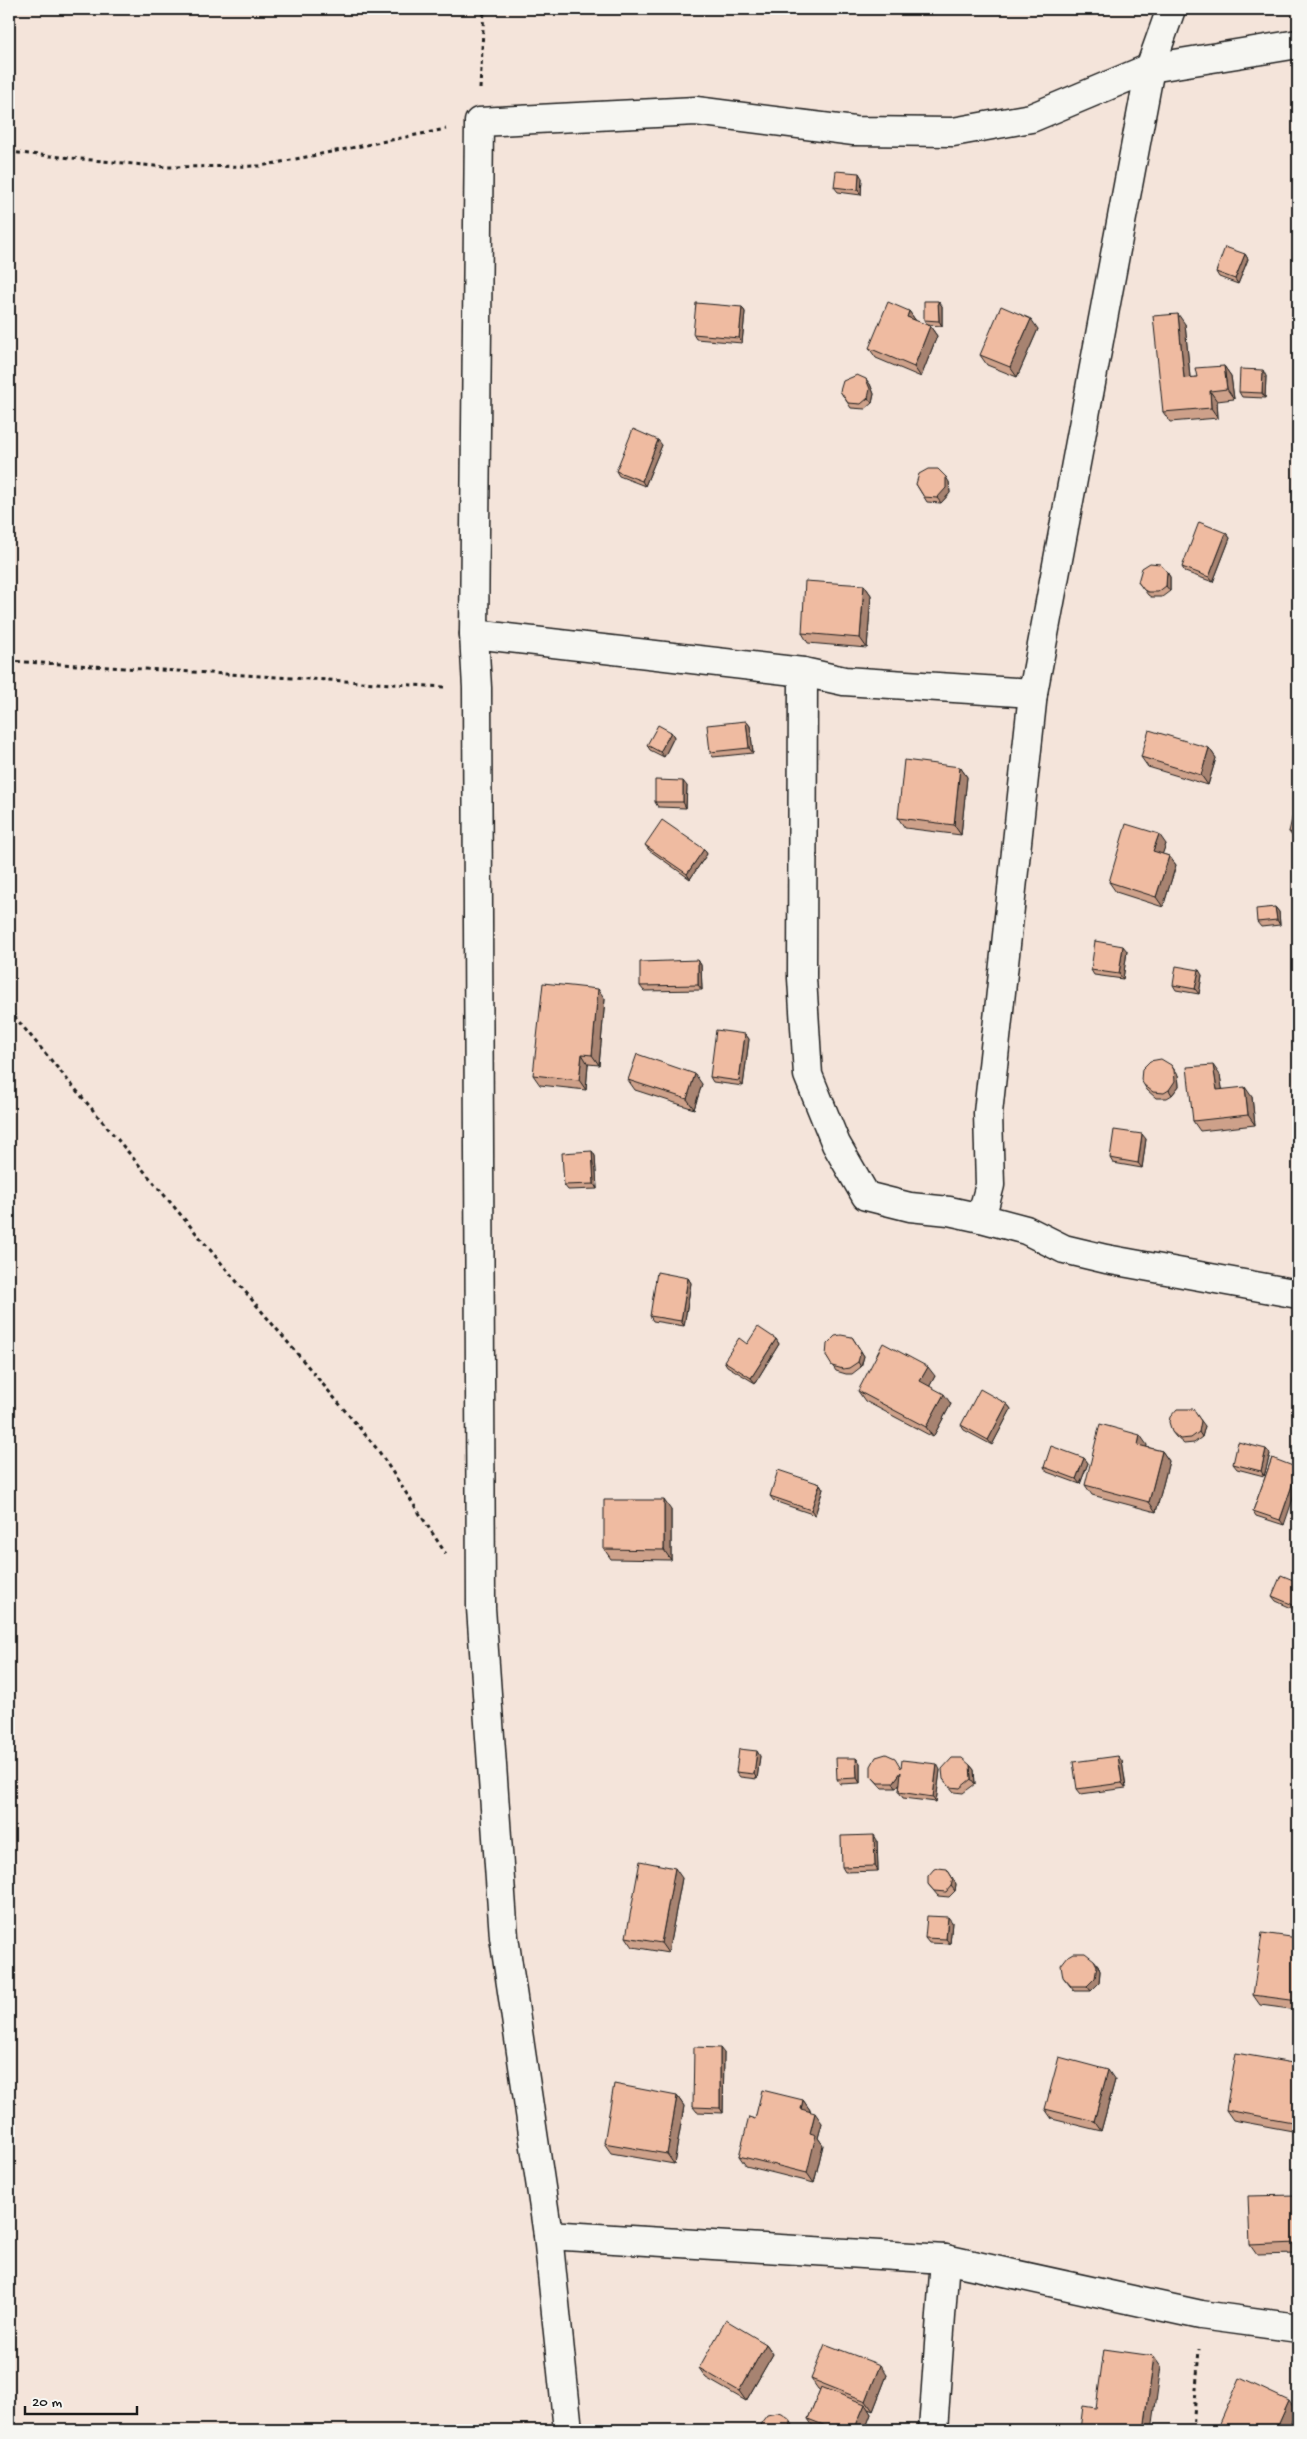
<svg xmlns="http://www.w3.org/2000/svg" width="1307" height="2439" viewBox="0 0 1307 2439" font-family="'Gochi Hand',sans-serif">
<rect width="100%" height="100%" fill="#f4e4da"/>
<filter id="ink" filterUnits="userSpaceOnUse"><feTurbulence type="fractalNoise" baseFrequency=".02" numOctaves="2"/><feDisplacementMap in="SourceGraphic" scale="10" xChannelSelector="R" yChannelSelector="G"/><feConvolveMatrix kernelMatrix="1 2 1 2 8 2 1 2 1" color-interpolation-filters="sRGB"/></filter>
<g filter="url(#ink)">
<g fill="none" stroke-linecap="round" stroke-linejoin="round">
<defs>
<g id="minor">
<polyline points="1171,9 1150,68 1033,693 988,1113 990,1185 981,1218 1026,1230 1064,1249 1106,1259 1298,1294"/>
<polyline points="474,634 803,672 844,681 1033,693"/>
<polyline points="803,672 802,978 808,1075 836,1144 866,1196 910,1207 949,1211 981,1218"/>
<polyline points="548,2235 945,2259 1201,2315 1298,2328"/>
<polyline points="568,2430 548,2235 504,1937 481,1608 477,688 474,634 479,122 696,111 854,131 953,132 1031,118 1150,68 1298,44"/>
<polyline points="933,2430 945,2259"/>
</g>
</defs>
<use href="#minor" stroke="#1c1c1c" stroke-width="31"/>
<g stroke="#1c1c1c" stroke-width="3" stroke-dasharray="4 4" stroke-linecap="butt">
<polyline points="480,89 484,9"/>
<polyline points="9,152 165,167 261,166 446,129"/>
<polyline points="9,661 444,687"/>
<polyline points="9,1010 378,1450 446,1554"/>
<polyline points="1193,2430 1199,2349"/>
</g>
<use href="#minor" stroke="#f6f6f2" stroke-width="28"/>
</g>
<g fill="#cea18a" stroke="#1c1c1c">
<polygon points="862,178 861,195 838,192 834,187"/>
<polygon points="1245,254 1248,259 1238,284 1219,277 1216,272"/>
<polygon points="938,301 942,306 942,326 927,325 924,320"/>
<polygon points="742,307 745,312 742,343 696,339 693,334"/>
<polygon points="909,311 916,321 930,326 937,336 921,377 876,358 869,348"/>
<polygon points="1185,324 1190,378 1197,377 1224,366 1231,376 1234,399 1217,401 1218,418 1170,422 1163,412"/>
<polygon points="1038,329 1017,377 987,365 980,355"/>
<polygon points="1266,376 1265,398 1242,397 1239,392"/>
<polygon points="870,384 874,394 872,403 865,409 851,408 840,391"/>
<polygon points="662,445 645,486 619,476 616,471"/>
<polygon points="949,482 950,493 941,503 927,502 916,484"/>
<polygon points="1226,533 1230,538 1213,582 1185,572 1182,567"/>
<polygon points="1167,572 1170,577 1170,591 1162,597 1151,597 1148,595 1138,582"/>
<polygon points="864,585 871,595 867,648 808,643 802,633"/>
<polygon points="746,721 750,726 753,753 713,757 710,752"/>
<polygon points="671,732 674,737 664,757 650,750 647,745"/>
<polygon points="1209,748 1216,758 1208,785 1148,767 1141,757"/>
<polygon points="960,767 967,777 961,835 905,828 898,818"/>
<polygon points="687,786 686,808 658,807 655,802"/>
<polygon points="1298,811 1298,838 1293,837 1289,832"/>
<polygon points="1166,844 1162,854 1169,856 1176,865 1163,907 1116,892 1109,882"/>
<polygon points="645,845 704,849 707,854 690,879 649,850"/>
<polygon points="1275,907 1279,912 1280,925 1261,927 1257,922"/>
<polygon points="1127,951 1123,979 1094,975 1091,970"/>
<polygon points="698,960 701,965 702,990 644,991 640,986"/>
<polygon points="1202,975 1199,994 1176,990 1173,985"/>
<polygon points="605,999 599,1065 588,1064 586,1090 540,1085 533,1075"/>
<polygon points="745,1034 749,1039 743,1086 713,1082 710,1077"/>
<polygon points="1178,1075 1179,1086 1172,1095 1167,1098 1156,1098 1147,1090 1144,1085"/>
<polygon points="1220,1075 1222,1089 1252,1097 1255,1125 1200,1131 1193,1121"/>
<polygon points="628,1080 702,1084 694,1109 635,1090"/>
<polygon points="1146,1139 1142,1168 1113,1163 1110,1158"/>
<polygon points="592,1151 595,1156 597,1189 568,1190 564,1185"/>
<polygon points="688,1278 691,1283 684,1326 653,1321 650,1316"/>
<polygon points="852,1337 864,1356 861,1367 852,1374 846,1374 836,1371 826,1356"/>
<polygon points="776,1339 779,1344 755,1383 727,1366 724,1361 747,1344"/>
<polygon points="935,1376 929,1387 951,1404 933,1437 865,1401 858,1391"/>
<polygon points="1007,1404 1011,1409 992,1445 964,1430 961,1425"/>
<polygon points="1205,1426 1202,1437 1194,1443 1184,1444 1176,1437 1172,1432"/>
<polygon points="1147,1445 1146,1447 1162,1451 1169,1461 1156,1512 1092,1495 1085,1485"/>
<polygon points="1266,1449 1270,1454 1264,1476 1237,1469 1233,1464"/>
<polygon points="1084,1458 1088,1463 1080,1484 1047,1472 1044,1467"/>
<polygon points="1272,1458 1284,1525 1256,1516 1253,1511"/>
<polygon points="820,1484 823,1489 815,1515 774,1501 770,1496"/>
<polygon points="671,1510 671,1560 611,1559 604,1549"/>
<polygon points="1298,1582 1298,1611 1276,1601 1272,1596"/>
<polygon points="760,1756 757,1779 740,1777 736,1772"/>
<polygon points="856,1758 860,1763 860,1783 840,1784 837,1779"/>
<polygon points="1122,1761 1126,1788 1081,1794 1077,1789"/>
<polygon points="970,1765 974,1770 975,1784 963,1793 954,1792 943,1779"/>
<polygon points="902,1767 940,1770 936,1802 903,1798 899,1792 900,1783 896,1788 882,1788 871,1776"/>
<polygon points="877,1840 878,1871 845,1872 842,1867"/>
<polygon points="950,1874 956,1884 955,1891 949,1897 938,1896 928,1884"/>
<polygon points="682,1878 668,1953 633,1947 626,1937"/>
<polygon points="952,1922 950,1944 929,1943 925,1938"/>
<polygon points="1298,1938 1298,2010 1260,2005 1253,1995"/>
<polygon points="1098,1965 1100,1971 1099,1983 1091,1991 1074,1991 1063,1977"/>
<polygon points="724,2053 723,2113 697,2112 693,2107"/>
<polygon points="1298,2064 1298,2132 1233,2120 1226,2110"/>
<polygon points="1115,2080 1101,2131 1052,2119 1045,2109"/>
<polygon points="677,2096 684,2106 674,2164 611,2153 604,2143"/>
<polygon points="803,2100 810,2110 810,2111 822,2123 818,2138 823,2145 814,2183 746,2166 739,2156 755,2119"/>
<polygon points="1298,2198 1298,2254 1257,2255 1250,2245"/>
<polygon points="766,2344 773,2354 746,2401 706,2378 699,2368"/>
<polygon points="887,2375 873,2411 868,2409 871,2414 865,2430 819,2430 815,2429 808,2419 820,2390 818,2389 811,2379"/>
</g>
<g fill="#a78371" stroke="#1c1c1c">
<polygon points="859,173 862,178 861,195 858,190"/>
<polygon points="1245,254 1248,259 1238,284 1235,279"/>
<polygon points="938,301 942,306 942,326 939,321"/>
<polygon points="742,307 745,312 742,343 739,338"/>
<polygon points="909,311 916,321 907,317"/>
<polygon points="1178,314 1185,324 1191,388 1184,378"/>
<polygon points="1031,319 1038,329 1017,377 1010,367"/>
<polygon points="930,326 937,336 921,377 914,367"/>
<polygon points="1224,366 1231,376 1234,399 1227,389"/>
<polygon points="1263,370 1266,376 1265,398 1262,393"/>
<polygon points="866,379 870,384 874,394 872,403 868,398"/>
<polygon points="1210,391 1217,401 1218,418 1211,408"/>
<polygon points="658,440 662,445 645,486 642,481"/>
<polygon points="946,477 949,482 950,493 941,503 937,498"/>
<polygon points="1226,533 1230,538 1213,582 1209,577"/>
<polygon points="1167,572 1170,577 1170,591 1166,586"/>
<polygon points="864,585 871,595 867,648 860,638"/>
<polygon points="746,721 750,726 753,753 749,748"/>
<polygon points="671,732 674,737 664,757 660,752"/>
<polygon points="1209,748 1216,758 1208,785 1201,775"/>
<polygon points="960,767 967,777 961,835 954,825"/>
<polygon points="683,781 687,786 686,808 683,802"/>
<polygon points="1159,834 1166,844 1160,861 1153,851"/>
<polygon points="704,849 707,854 690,879 687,874"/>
<polygon points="1169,856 1176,865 1163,907 1156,897"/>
<polygon points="1275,907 1279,912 1280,925 1277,920"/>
<polygon points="1123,946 1127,951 1123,979 1119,974"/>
<polygon points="698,960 701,965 702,990 698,985"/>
<polygon points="1199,970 1202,975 1199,994 1195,989"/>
<polygon points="598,989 605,999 599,1065 592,1055"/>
<polygon points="745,1034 749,1039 743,1086 739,1081"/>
<polygon points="582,1054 588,1064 586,1090 579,1080"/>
<polygon points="1171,1065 1178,1075 1179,1086 1172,1095 1169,1090"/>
<polygon points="1213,1065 1220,1075 1224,1100 1217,1090"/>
<polygon points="695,1074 702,1084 694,1109 687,1099"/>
<polygon points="1245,1087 1252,1097 1255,1125 1248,1115"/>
<polygon points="1142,1134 1146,1139 1142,1168 1138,1163"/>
<polygon points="592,1151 595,1156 597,1189 594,1184"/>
<polygon points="688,1278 691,1283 684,1326 681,1321"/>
<polygon points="852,1337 864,1356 861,1367 858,1362"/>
<polygon points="776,1339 779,1344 755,1383 751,1378"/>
<polygon points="928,1367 935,1376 927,1391 920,1381"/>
<polygon points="944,1394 951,1404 933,1437 926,1427"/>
<polygon points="1007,1404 1011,1409 992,1445 988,1440"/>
<polygon points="1196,1414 1205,1426 1202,1437 1199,1432"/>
<polygon points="1140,1435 1147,1445 1145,1455 1138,1445"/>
<polygon points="1266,1449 1270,1454 1264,1476 1261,1471"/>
<polygon points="1162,1451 1169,1461 1156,1512 1149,1502"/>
<polygon points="1084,1458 1088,1463 1080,1484 1076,1479"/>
<polygon points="1298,1468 1298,1484 1284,1525 1280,1520"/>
<polygon points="820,1484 823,1489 815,1515 811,1510"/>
<polygon points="664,1500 671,1510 671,1560 664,1550"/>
<polygon points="757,1751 760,1756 757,1779 754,1774"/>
<polygon points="1118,1756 1122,1761 1126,1788 1122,1783"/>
<polygon points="856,1758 860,1763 860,1783 857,1778"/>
<polygon points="937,1764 940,1770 936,1802 933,1797"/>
<polygon points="970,1765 974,1770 975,1784 971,1779"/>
<polygon points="901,1772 905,1777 896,1788 893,1783"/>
<polygon points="874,1835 877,1840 878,1871 875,1866"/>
<polygon points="675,1868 682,1878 668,1953 661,1943"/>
<polygon points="947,1869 956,1884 955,1891 951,1886"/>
<polygon points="948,1917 952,1922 950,1944 946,1939"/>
<polygon points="1094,1960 1098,1965 1100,1971 1099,1983 1091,1991 1087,1986"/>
<polygon points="720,2048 724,2053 723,2113 720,2108"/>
<polygon points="1108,2070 1115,2080 1101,2131 1094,2121"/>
<polygon points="677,2096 684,2106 674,2164 667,2154"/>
<polygon points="803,2100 810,2110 808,2119 801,2109"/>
<polygon points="815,2113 822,2123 818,2138 823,2145 814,2183 807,2173 810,2133"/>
<polygon points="1296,2195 1298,2198 1298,2245 1297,2243"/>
<polygon points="766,2344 773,2354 746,2401 739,2391"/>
<polygon points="1154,2356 1161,2366 1152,2430 1144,2430"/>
<polygon points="880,2365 887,2375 873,2411 866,2401"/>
<polygon points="1289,2401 1296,2411 1288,2430 1276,2430"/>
<polygon points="865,2404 871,2414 865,2430 854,2430"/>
<polygon points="790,2420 793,2425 793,2430 790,2430"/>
</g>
<g fill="#efbba1" stroke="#1c1c1c">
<polygon points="836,171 859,173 858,190 834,187"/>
<polygon points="1225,247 1245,254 1235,279 1216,272"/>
<polygon points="924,301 938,301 939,321 924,320"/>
<polygon points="888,302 909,311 907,317 930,326 914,367 869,348"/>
<polygon points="696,303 742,307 739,338 693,334"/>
<polygon points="1001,306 1031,319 1010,367 980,355"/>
<polygon points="1178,314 1184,378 1197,377 1195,368 1224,366 1227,389 1210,391 1211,408 1163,412 1153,316"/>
<polygon points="1240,369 1263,370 1262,393 1239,392"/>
<polygon points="857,375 866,379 870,389 868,398 861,404 848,403 840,391 843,381"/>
<polygon points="633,429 658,440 642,481 616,471"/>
<polygon points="928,469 938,469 946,477 946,488 937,498 924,497 916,484 919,474"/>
<polygon points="1199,522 1226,533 1209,577 1182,567"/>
<polygon points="1150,563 1160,564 1167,572 1166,586 1158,592 1148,592 1144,590 1138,582 1142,568"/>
<polygon points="805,581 864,585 860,638 802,633"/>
<polygon points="746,721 749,748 710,752 707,725"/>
<polygon points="658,725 671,732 660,752 647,745"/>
<polygon points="1149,730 1209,748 1201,775 1141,757"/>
<polygon points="904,760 960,767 954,825 898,818"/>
<polygon points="655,780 683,781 683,802 655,802"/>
<polygon points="1294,810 1298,811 1298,834 1289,832"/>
<polygon points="662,820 704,849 687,874 645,845"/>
<polygon points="1126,824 1159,834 1153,851 1169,856 1156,897 1109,882"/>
<polygon points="1275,907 1277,920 1257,922 1256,909"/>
<polygon points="1095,941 1123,946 1119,974 1091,970"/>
<polygon points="698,960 698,985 640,986 640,962"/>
<polygon points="1176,966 1199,970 1195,989 1173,985"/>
<polygon points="543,983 598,989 592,1055 582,1054 579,1080 533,1075"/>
<polygon points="716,1030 745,1034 739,1081 710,1077"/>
<polygon points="637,1054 695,1074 687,1099 628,1080"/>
<polygon points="1161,1059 1171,1065 1174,1070 1175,1081 1169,1090 1164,1093 1153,1092 1144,1085 1141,1080 1142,1069 1150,1061"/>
<polygon points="1213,1065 1217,1090 1245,1087 1248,1115 1193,1121 1187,1067"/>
<polygon points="1114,1130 1142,1134 1138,1163 1110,1158"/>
<polygon points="592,1151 594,1184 564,1185 562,1153"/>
<polygon points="657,1272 688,1278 681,1321 650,1316"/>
<polygon points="758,1327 776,1339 751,1378 724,1361 739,1338 747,1344"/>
<polygon points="841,1335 852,1337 861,1351 858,1362 849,1368 843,1369 832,1366 826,1356 827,1344 835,1336"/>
<polygon points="883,1343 928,1367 920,1381 944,1394 926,1427 858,1391"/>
<polygon points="980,1389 1007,1404 988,1440 961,1425"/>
<polygon points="1177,1409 1193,1409 1201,1421 1199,1432 1191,1438 1180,1439 1172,1432 1169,1422 1170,1417"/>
<polygon points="1100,1424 1140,1435 1138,1445 1162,1451 1149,1502 1085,1485"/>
<polygon points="1238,1442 1266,1449 1261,1471 1233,1464"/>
<polygon points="1051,1446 1084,1458 1076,1479 1044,1467"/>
<polygon points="1272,1458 1298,1468 1280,1520 1253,1511"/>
<polygon points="778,1470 820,1484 811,1510 770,1496"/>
<polygon points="604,1500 664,1500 664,1550 604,1549"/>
<polygon points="1281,1575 1298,1582 1298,1607 1272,1596"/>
<polygon points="739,1749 757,1751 754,1774 736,1772"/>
<polygon points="886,1754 895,1758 901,1768 902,1760 937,1764 933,1797 899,1792 901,1772 893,1783 878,1783 871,1776 871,1766 876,1757"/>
<polygon points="1118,1756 1122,1783 1077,1789 1073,1762"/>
<polygon points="836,1758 856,1758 857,1778 837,1779"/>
<polygon points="952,1758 962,1758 970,1765 971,1779 960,1788 950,1787 943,1779 942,1769"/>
<polygon points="874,1835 875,1866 842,1867 841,1836"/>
<polygon points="640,1861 675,1868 661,1943 626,1937"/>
<polygon points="938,1868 947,1869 953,1879 951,1886 946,1892 934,1891 928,1884 928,1876 934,1869"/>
<polygon points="927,1916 948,1917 946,1939 925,1938"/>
<polygon points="1262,1933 1298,1938 1298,2001 1253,1995"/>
<polygon points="1073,1953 1085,1953 1094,1960 1097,1966 1095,1978 1087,1986 1071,1986 1063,1977 1061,1965 1068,1956"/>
<polygon points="694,2047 720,2048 720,2108 693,2107"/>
<polygon points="1236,2053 1298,2064 1298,2123 1226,2110"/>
<polygon points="1059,2057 1108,2070 1094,2121 1045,2109"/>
<polygon points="614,2084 677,2096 667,2154 604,2143"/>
<polygon points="762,2090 803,2100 801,2109 815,2113 810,2133 816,2135 807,2173 739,2156 749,2117 755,2119"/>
<polygon points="1296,2195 1297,2243 1250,2245 1248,2196"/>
<polygon points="726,2320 766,2344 739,2391 699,2368"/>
<polygon points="825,2344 880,2365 866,2401 811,2379"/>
<polygon points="1104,2349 1154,2356 1144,2430 1080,2430 1083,2406 1096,2408"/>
<polygon points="1240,2378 1289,2401 1276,2430 1217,2430"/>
<polygon points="821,2387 865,2404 854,2430 836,2430 808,2419"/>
<polygon points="777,2413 782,2414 790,2420 790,2430 760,2430 759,2428 761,2423 767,2415"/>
</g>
</g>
<rect width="1307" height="2439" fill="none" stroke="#f6f6f2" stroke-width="30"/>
<rect x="15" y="15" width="1277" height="2409" fill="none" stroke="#1c1c1c" stroke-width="2" filter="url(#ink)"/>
<path d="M25 2406v8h112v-8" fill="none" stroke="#1c1c1c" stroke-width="2.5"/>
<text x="32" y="2406" font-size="15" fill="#1c1c1c" stroke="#f6f6f2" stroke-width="4" paint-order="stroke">20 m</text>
</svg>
